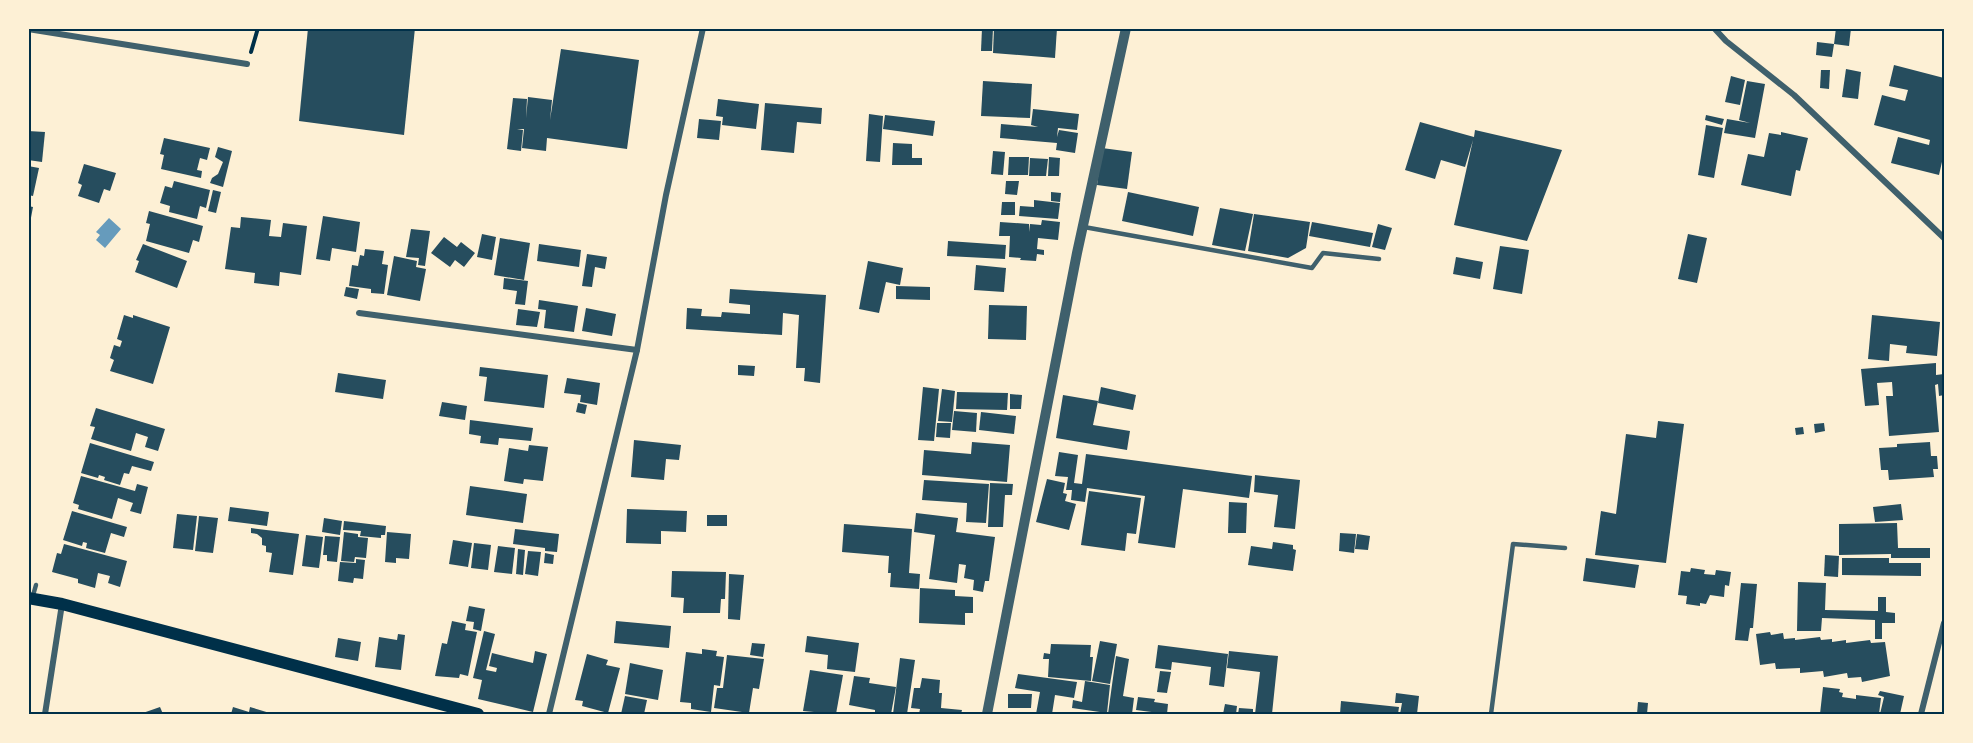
<svg xmlns="http://www.w3.org/2000/svg" width="1973" height="743" viewBox="0 0 1973 743" font-family="'Roboto Condensed',sans-serif">
<rect width="100%" height="100%" fill="#fdf0d5"/>
<polygon fill="#669bbc" points="109,218 121,229 105,248 96,240 100,235 96,232"/>
<g fill="#264d5e">
<polygon points="308,28 415,28 404,135 299,121"/>
<polygon points="982,28 993,28 992,51 981,51"/>
<polygon points="994,28 1057,28 1055,58 993,53"/>
<polygon points="1836,28 1851,28 1849,46 1834,44"/>
<polygon points="1817,42 1834,44 1832,57 1816,55"/>
<polygon points="561,49 639,60 627,149 547,138 546,151 522,148 524,129 517,129 523,130 521,151 507,149 513,98 527,99 526,118 528,97 552,100 550,120"/>
<polygon points="1894,65 1944,78 1944,153 1939,175 1891,163 1898,137 1929,145 1930,140 1874,125 1882,95 1905,101 1908,90 1889,86"/>
<polygon points="1846,69 1861,72 1858,99 1842,97"/>
<polygon points="1821,70 1830,70 1829,89 1820,88"/>
<polygon points="1731,76 1745,80 1740,105 1725,102"/>
<polygon points="983,81 1032,84 1030,118 981,116"/>
<polygon points="1747,81 1765,84 1755,138 1724,133 1727,119 1750,123 1739,120"/>
<polygon points="718,99 759,104 756,129 722,125 723,117 716,116"/>
<polygon points="765,103 822,108 821,124 797,122 794,153 761,150"/>
<polygon points="1033,109 1079,114 1077,130 1058,128 1057,137 1059,130 1078,133 1075,153 1056,150 1057,143 1000,138 1001,124 1038,127 1031,125"/>
<polygon points="869,114 883,116 880,162 866,161"/>
<polygon points="885,115 935,121 933,136 883,129"/>
<polygon points="1706,115 1724,119 1722,125 1705,120"/>
<polygon points="699,119 721,121 719,140 697,138"/>
<polygon points="1420,122 1474,137 1475,130 1562,150 1527,241 1454,225 1473,140 1465,167 1441,160 1435,179 1405,170"/>
<polygon points="1706,125 1723,128 1714,178 1698,175"/>
<polygon points="28,131 45,132 42,162 28,160"/>
<polygon points="1781,132 1808,138 1800,171 1796,170 1791,196 1741,185 1748,154 1764,157 1769,133 1781,135"/>
<polygon points="164,138 210,148 207,160 200,158 197,170 202,171 201,178 161,169 164,155 160,154"/>
<polygon points="893,143 912,144 912,158 922,158 922,165 892,165"/>
<polygon points="218,147 232,151 223,187 210,183 212,178 218,174 223,162 215,157"/>
<polygon points="1102,148 1132,152 1127,189 1097,185"/>
<polygon points="993,151 1005,152 1003,175 991,174"/>
<polygon points="1009,157 1029,157 1028,175 1008,175"/>
<polygon points="1049,157 1060,158 1059,176 1048,176"/>
<polygon points="1030,158 1048,159 1046,176 1029,176"/>
<polygon points="84,164 116,173 110,191 104,189 99,203 78,196 82,185 78,183"/>
<polygon points="28,166 39,168 33,196 28,195"/>
<polygon points="174,181 210,190 206,208 200,206 197,219 169,212 170,206 160,203 165,186 172,188"/>
<polygon points="1006,181 1019,181 1017,195 1005,194"/>
<polygon points="213,190 221,192 216,213 208,211"/>
<polygon points="1051,192 1061,193 1060,202 1051,201"/>
<polygon points="1128,192 1199,207 1193,236 1122,221"/>
<polygon points="1034,200 1060,203 1058,219 1019,216 1020,206 1034,207"/>
<polygon points="1002,202 1015,202 1015,215 1001,215"/>
<polygon points="28,206 33,207 30,223 28,223"/>
<polygon points="1220,208 1253,214 1245,251 1212,245"/>
<polygon points="149,211 203,226 199,242 193,240 189,253 146,241 150,224 146,223"/>
<polygon points="1254,214 1310,222 1306,248 1288,258 1248,251"/>
<polygon points="323,216 360,222 356,252 332,248 330,261 316,259"/>
<polygon points="241,217 271,220 269,236 281,237 283,223 307,226 301,275 280,272 279,286 254,283 255,273 225,269 231,227 240,228"/>
<polygon points="1042,220 1060,222 1058,240 1038,238 1037,249 1044,250 1044,255 1037,254 1036,261 1020,260 1021,258 1009,257 1010,236 999,236 1000,222 1029,224 1029,232 1030,224 1041,225"/>
<polygon points="1312,222 1373,233 1370,247 1309,236"/>
<polygon points="1378,224 1392,228 1385,250 1372,247"/>
<polygon points="411,229 430,231 425,266 418,265 419,258 406,257"/>
<polygon points="482,234 496,237 492,260 477,257"/>
<polygon points="1688,234 1707,238 1697,283 1678,279"/>
<polygon points="444,237 457,247 461,242 475,253 464,267 455,260 450,267 431,253"/>
<polygon points="500,238 530,243 524,280 494,275"/>
<polygon points="948,241 1006,245 1005,259 947,256"/>
<polygon points="143,244 187,261 177,288 135,272 139,261 136,260"/>
<polygon points="539,244 581,250 579,267 537,261"/>
<polygon points="1500,246 1529,250 1522,294 1493,289"/>
<polygon points="365,249 384,251 382,264 388,265 384,294 371,293 371,289 349,286 352,265 358,266 360,255 364,256"/>
<polygon points="587,254 607,257 605,269 595,267 592,287 582,286"/>
<polygon points="394,256 417,261 416,267 426,269 420,301 387,295"/>
<polygon points="1456,257 1483,262 1480,279 1453,274"/>
<polygon points="868,261 903,268 900,285 886,282 879,313 859,309"/>
<polygon points="976,265 1006,268 1004,292 974,290"/>
<polygon points="504,278 528,281 525,305 515,304 517,291 503,289"/>
<polygon points="896,286 930,287 930,300 896,299"/>
<polygon points="346,287 359,289 357,299 344,296"/>
<polygon points="730,289 826,295 820,383 804,381 805,368 796,368 799,315 783,313 782,335 686,329 687,308 702,309 701,316 721,317 722,312 750,314 750,305 729,303"/>
<polygon points="539,300 578,306 574,332 544,328 546,310 538,309"/>
<polygon points="989,305 1027,306 1026,340 988,339"/>
<polygon points="586,308 616,314 612,336 582,331"/>
<polygon points="518,309 540,312 537,327 516,325"/>
<polygon points="124,315 133,318 133,315 170,327 153,384 110,371 114,360 110,358 114,345 120,347 122,341 117,339"/>
<polygon points="1872,315 1940,322 1937,356 1906,353 1907,346 1890,344 1889,361 1868,359"/>
<polygon points="1936,363 1936,375 1944,374 1944,395 1939,396 1938,384 1935,385 1939,432 1889,436 1886,396 1893,396 1892,382 1877,383 1879,405 1865,406 1861,369"/>
<polygon points="738,365 755,366 754,376 738,375"/>
<polygon points="480,367 548,375 544,408 484,401 487,377 479,376"/>
<polygon points="338,373 386,380 383,399 335,392"/>
<polygon points="567,378 600,383 597,405 580,402 581,395 564,393"/>
<polygon points="923,387 939,389 934,441 918,440"/>
<polygon points="1101,387 1136,395 1133,410 1098,403"/>
<polygon points="942,389 955,391 952,422 938,421"/>
<polygon points="957,392 1008,393 1007,410 956,409"/>
<polygon points="1010,394 1022,395 1021,409 1010,409"/>
<polygon points="1063,395 1098,401 1093,425 1130,431 1127,450 1056,438"/>
<polygon points="442,402 467,406 465,420 439,416"/>
<polygon points="578,403 587,405 585,414 576,412"/>
<polygon points="96,408 165,429 158,451 145,447 148,437 136,433 131,451 91,439 95,427 90,426"/>
<polygon points="954,411 977,413 976,432 952,430"/>
<polygon points="981,412 1016,416 1014,434 979,430"/>
<polygon points="470,420 533,428 531,441 499,438 498,445 480,443 481,436 469,434"/>
<polygon points="1658,421 1684,424 1666,563 1595,555 1601,511 1616,514 1626,434 1656,438"/>
<polygon points="937,423 951,423 950,438 936,437"/>
<polygon points="1824,423 1825,431 1815,433 1814,424"/>
<polygon points="1803,427 1804,434 1796,435 1795,428"/>
<polygon points="634,440 681,445 679,460 666,459 664,480 631,477"/>
<polygon points="972,442 1010,445 1007,482 922,475 924,450 971,454"/>
<polygon points="1930,442 1931,456 1937,456 1938,469 1933,469 1934,477 1889,480 1888,470 1881,470 1879,448 1897,447 1897,444"/>
<polygon points="90,443 154,462 151,471 132,466 129,474 124,473 120,485 104,480 105,477 99,475 98,478 81,473"/>
<polygon points="529,445 548,447 543,481 524,479 523,484 504,481 509,448 528,451"/>
<polygon points="1059,452 1078,455 1074,483 1082,484 1086,454 1252,476 1249,498 1183,489 1175,548 1138,543 1145,496 1087,488 1085,502 1071,500 1072,490 1066,490 1068,477 1055,476"/>
<polygon points="1255,475 1300,480 1295,529 1274,527 1278,495 1254,492"/>
<polygon points="81,476 135,491 137,484 148,487 141,514 130,511 133,503 118,498 112,519 78,509 79,505 73,503"/>
<polygon points="1047,479 1065,483 1063,493 1067,494 1065,501 1076,504 1069,530 1036,522"/>
<polygon points="924,480 989,484 986,523 966,522 967,503 922,500"/>
<polygon points="990,483 1013,484 1012,495 1005,495 1003,527 988,527"/>
<polygon points="470,486 527,494 523,523 466,515"/>
<polygon points="1089,491 1141,498 1136,534 1127,533 1125,551 1081,545"/>
<polygon points="1229,502 1247,503 1246,533 1228,533"/>
<polygon points="1901,504 1903,520 1875,522 1873,507"/>
<polygon points="230,507 269,512 267,526 228,521"/>
<polygon points="627,509 687,511 686,532 661,531 661,544 626,543"/>
<polygon points="72,511 127,527 124,537 111,533 105,553 86,548 87,543 83,542 82,546 63,540"/>
<polygon points="916,513 958,518 956,532 995,537 989,581 985,581 983,592 973,590 974,580 964,578 966,565 959,564 957,583 929,579 935,535 914,532"/>
<polygon points="177,514 197,516 193,550 173,548"/>
<rect x="707" y="515" width="20" height="11"/>
<polygon points="199,516 218,518 213,553 195,551"/>
<polygon points="324,518 342,521 340,535 322,532"/>
<polygon points="344,521 386,526 385,535 381,535 381,538 360,536 361,531 343,530"/>
<polygon points="1897,523 1898,548 1930,548 1930,558 1891,558 1891,554 1839,555 1839,524"/>
<polygon points="844,524 912,529 909,573 920,574 919,589 890,587 891,573 888,573 889,556 842,552"/>
<polygon points="251,528 299,534 293,575 269,572 272,553 266,552 266,546 262,545 262,538 257,534 251,533"/>
<polygon points="515,529 559,534 557,552 545,551 545,548 513,544"/>
<polygon points="344,532 358,534 358,537 368,538 366,558 355,557 354,562 341,561"/>
<polygon points="387,532 411,534 409,559 396,558 396,563 385,562"/>
<polygon points="1340,533 1356,534 1354,553 1339,551"/>
<polygon points="1357,534 1370,536 1368,550 1355,549"/>
<polygon points="306,535 323,537 319,568 302,566"/>
<polygon points="325,536 340,537 337,562 327,561 327,555 323,555"/>
<polygon points="453,540 472,543 468,567 449,564"/>
<polygon points="1273,542 1293,545 1293,549 1296,550 1293,571 1248,565 1251,546 1272,549"/>
<polygon points="474,543 491,545 488,570 471,568"/>
<polygon points="64,544 127,561 120,587 108,583 110,576 98,573 95,588 78,583 78,579 52,572 57,553 61,554"/>
<polygon points="498,546 515,548 512,574 494,572"/>
<polygon points="518,549 525,550 523,575 516,574"/>
<polygon points="528,551 541,552 538,576 525,574"/>
<polygon points="545,553 554,555 553,564 544,563"/>
<polygon points="1825,555 1839,556 1838,577 1824,576"/>
<polygon points="1586,558 1639,565 1635,588 1583,581"/>
<polygon points="1842,558 1889,558 1889,563 1921,563 1921,576 1842,575"/>
<polygon points="356,559 365,560 363,579 354,578 353,583 338,581 340,562 356,563"/>
<polygon points="1691,568 1705,570 1704,574 1715,575 1716,570 1731,572 1729,586 1725,585 1724,597 1710,595 1706,604 1700,603 1700,606 1686,604 1687,596 1678,595 1681,571 1690,572"/>
<polygon points="672,571 726,572 725,599 721,599 720,613 683,613 684,598 671,597"/>
<polygon points="729,574 744,575 740,620 728,619"/>
<polygon points="1798,582 1826,583 1825,610 1878,611 1878,597 1886,597 1886,612 1895,613 1895,623 1882,623 1882,639 1875,639 1875,620 1822,618 1821,631 1797,631"/>
<polygon points="1741,583 1757,584 1753,628 1750,628 1748,641 1735,640"/>
<polygon points="920,588 955,590 955,596 973,597 973,613 965,613 965,625 919,623"/>
<polygon points="469,606 485,609 481,631 473,629 474,622 466,621"/>
<polygon points="452,621 466,624 465,630 477,632 468,676 460,674 459,678 435,676 442,643 447,644"/>
<polygon points="616,621 671,626 669,648 614,643"/>
<polygon points="484,631 495,634 486,670 496,672 497,668 489,666 492,653 533,663 535,651 547,654 533,712 478,699 482,680 473,678"/>
<polygon points="1770,632 1771,635 1783,633 1784,639 1795,638 1795,640 1820,637 1821,640 1832,639 1832,642 1846,640 1846,643 1870,640 1871,643 1885,642 1890,676 1862,682 1861,677 1848,678 1847,673 1824,677 1823,671 1800,673 1800,668 1776,669 1775,663 1760,665 1756,634"/>
<polygon points="398,634 405,635 401,670 375,667 379,637 397,640"/>
<polygon points="807,636 859,643 855,672 827,669 828,655 805,652"/>
<polygon points="338,638 361,642 358,661 335,657"/>
<polygon points="1100,641 1117,644 1110,684 1092,681"/>
<polygon points="752,643 765,644 763,657 750,655"/>
<polygon points="1051,644 1091,645 1090,657 1093,657 1091,681 1048,677 1049,659 1043,659 1044,653 1050,654"/>
<polygon points="1158,645 1228,654 1224,687 1209,685 1211,667 1172,662 1171,670 1155,668"/>
<polygon points="702,649 717,651 716,656 724,657 720,686 714,685 711,712 691,709 691,703 680,702 686,652 702,654"/>
<polygon points="1229,651 1278,656 1272,714 1255,714 1260,672 1227,668"/>
<polygon points="587,654 608,660 606,665 620,668 608,713 582,706 583,701 575,700"/>
<polygon points="727,655 764,659 759,689 753,688 749,713 714,708 717,688 723,688"/>
<polygon points="1116,656 1129,659 1123,696 1134,698 1132,714 1108,714"/>
<polygon points="900,658 915,660 907,714 893,714"/>
<polygon points="630,663 663,670 658,700 625,694"/>
<polygon points="810,670 843,675 836,714 803,711"/>
<polygon points="1160,671 1171,672 1167,693 1157,692"/>
<polygon points="1018,674 1077,682 1074,698 1055,695 1052,714 1036,714 1040,692 1015,688"/>
<polygon points="854,676 870,678 869,683 896,687 891,714 875,714 875,710 849,705"/>
<polygon points="922,678 940,680 939,693 942,693 941,708 962,710 961,714 919,714 920,709 911,708 914,688 920,688"/>
<polygon points="1085,681 1110,685 1107,713 1072,708 1073,700 1082,702"/>
<polygon points="1823,687 1840,689 1839,692 1843,693 1842,697 1856,699 1856,695 1881,698 1879,714 1820,714"/>
<polygon points="1880,691 1904,696 1900,714 1880,714 1884,697 1878,695"/>
<polygon points="1396,693 1419,696 1417,714 1400,714 1402,703 1395,703"/>
<polygon points="1008,694 1032,694 1031,708 1008,708"/>
<polygon points="625,696 647,700 644,714 621,714"/>
<polygon points="1138,697 1155,699 1154,702 1168,704 1167,714 1136,710"/>
<polygon points="1341,701 1399,707 1398,714 1340,714"/>
<polygon points="1638,702 1648,703 1647,714 1637,714"/>
<polygon points="1225,704 1237,706 1236,714 1223,714"/>
<polygon points="160,707 163,714 140,714"/>
<polygon points="233,707 249,712 250,707 273,714 231,714"/>
<polygon points="1239,708 1253,709 1253,714 1238,714"/>
</g>
<g fill="none" stroke-linecap="round" stroke-linejoin="round">
<polyline stroke="#003049" stroke-width="4" points="251,52 258,28"/>
<g stroke="#3f606c" stroke-width="4.5">
<polyline points="1084,227 1312,268 1323,253 1379,259"/>
<polyline points="32,599 36,585"/>
<polyline points="1491,714 1513,544 1565,548"/>
</g>
<g stroke="#3f606c" stroke-width="6">
<polyline points="1714,28 1726,41 1794,95 1944,238"/>
<polyline points="28,29 247,64"/>
<polyline points="359,313 637,350"/>
<polyline points="45,714 62,604"/>
<polyline points="549,714 637,350 666,195 703,28"/>
<polyline points="1921,714 1944,623"/>
</g>
<polyline stroke="#3f606c" stroke-width="10" points="987,714 1077,253 1126,28"/>
<polyline stroke="#003049" stroke-width="12" points="28,598 62,604 478,714"/>
</g>
<rect width="1973" height="743" fill="none" stroke="#fdf0d5" stroke-width="60"/>
<rect x="30" y="30" width="1913" height="683" fill="none" stroke="#003049" stroke-width="2"/>
</svg>
